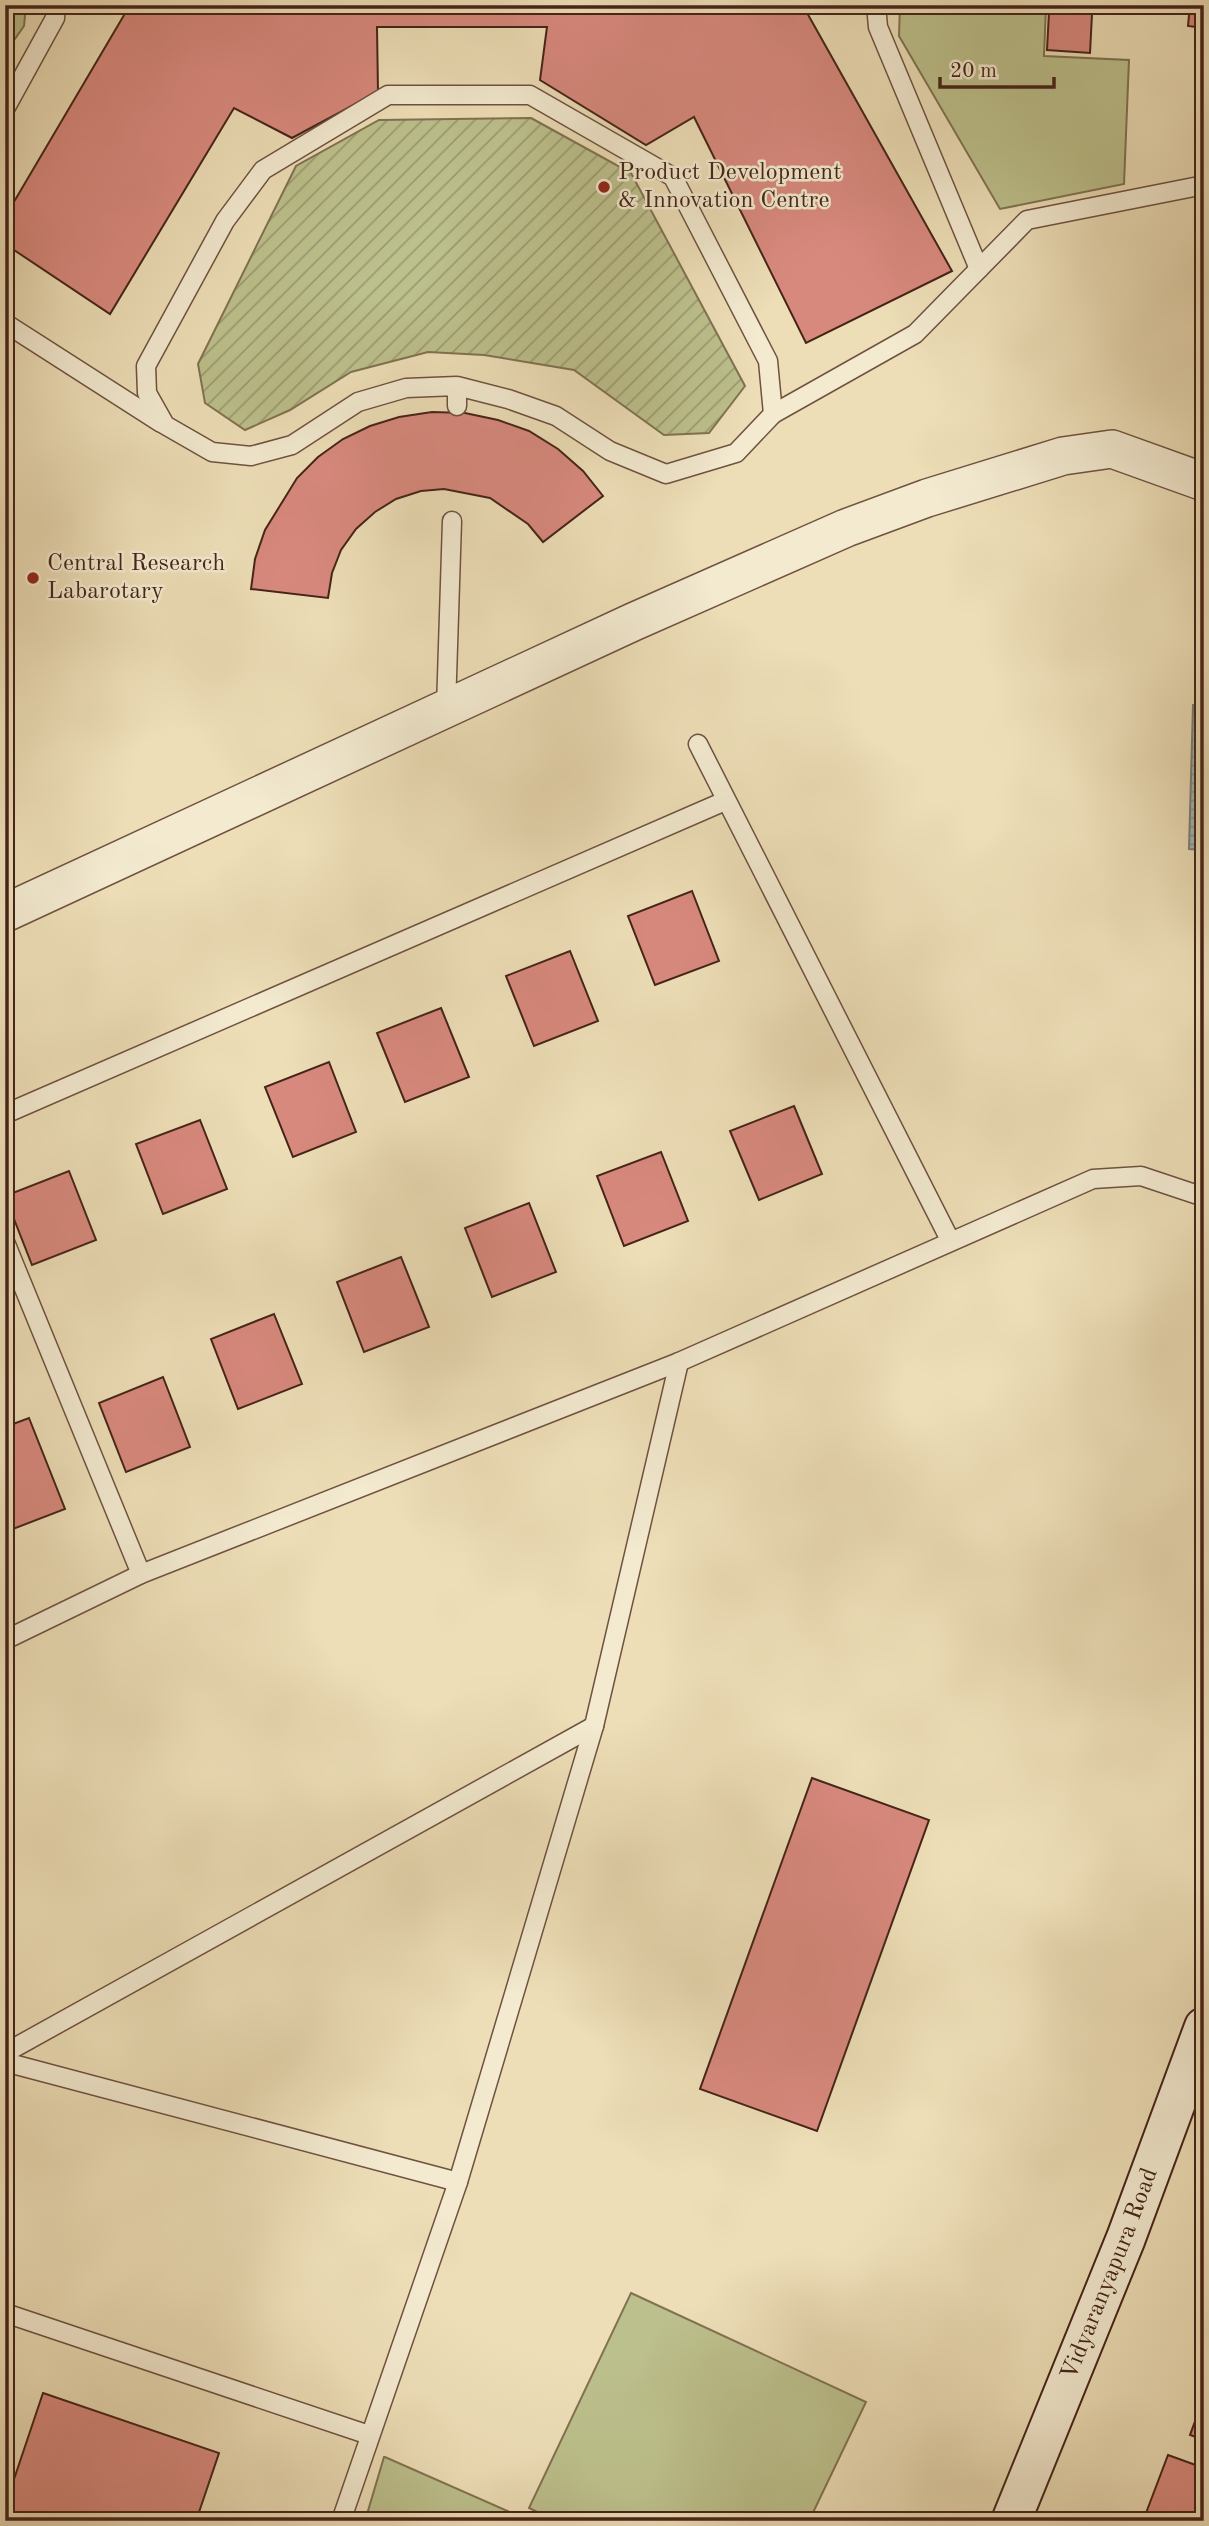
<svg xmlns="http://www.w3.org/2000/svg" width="1209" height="2526" viewBox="0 0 1209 2526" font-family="'Old Standard TT',serif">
<defs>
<pattern id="forest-firs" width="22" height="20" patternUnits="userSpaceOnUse" patternTransform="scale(1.75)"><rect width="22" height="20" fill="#bcc08c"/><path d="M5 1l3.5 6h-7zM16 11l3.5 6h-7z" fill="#9b9c71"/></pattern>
<pattern id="garden-furrows" width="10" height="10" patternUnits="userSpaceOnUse" patternTransform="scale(1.75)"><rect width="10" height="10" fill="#bcc08c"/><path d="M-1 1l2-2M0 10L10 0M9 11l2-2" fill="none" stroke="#9b9c71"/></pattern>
<pattern id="water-rules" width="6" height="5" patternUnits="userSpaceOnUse" patternTransform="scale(1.75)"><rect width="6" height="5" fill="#9dbab8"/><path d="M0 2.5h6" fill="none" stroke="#829795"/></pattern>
</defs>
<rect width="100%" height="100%" fill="#eddeb7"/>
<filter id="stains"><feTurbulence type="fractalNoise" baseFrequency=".00286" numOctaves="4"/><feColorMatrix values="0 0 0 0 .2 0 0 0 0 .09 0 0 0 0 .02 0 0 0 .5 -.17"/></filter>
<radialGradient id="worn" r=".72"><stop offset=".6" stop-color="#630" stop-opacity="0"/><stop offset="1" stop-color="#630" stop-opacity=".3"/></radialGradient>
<g fill="#bcc08c" stroke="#807252" stroke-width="2">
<polygon points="900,5 1046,6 1044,56 1129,60 1124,184 1000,209 899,36"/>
<polygon points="631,2293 866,2402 809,2521 556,2521 529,2508"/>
<polygon points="384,2457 385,2457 530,2521 365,2521"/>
</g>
<polygon fill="url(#forest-firs)" stroke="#807252" stroke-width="2" points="5,5 26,5 24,26 5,53"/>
<polygon fill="url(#garden-furrows)" stroke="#807252" stroke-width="2" points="531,118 631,173 745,386 709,433 664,435 574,370 484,355 428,352 351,372 290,410 245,430 205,403 198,364 296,166 379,120"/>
<polygon fill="url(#water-rules)" stroke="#7a7e78" stroke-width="2" points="1193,705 1204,705 1204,850 1189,849"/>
<g fill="#d8897e" stroke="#452418" stroke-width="2">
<polygon points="130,5 816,5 806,11 952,271 806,343 694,117 646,145 540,80 547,27 377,27 378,92 292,138 234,108 110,314 5,244 5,217"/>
<polygon points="1054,5 1086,5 1086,14 1092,14 1090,53 1047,50 1049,12 1054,12"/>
<polygon points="1190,5 1204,5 1204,28 1188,26"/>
<polygon points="432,412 465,413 498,420 529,431 558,449 583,471 603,496 543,542 528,524 490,498 444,489 421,491 396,499 375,512 356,529 341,550 332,573 328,598 251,589 255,559 265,530 297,478 318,457 343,439 370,426 399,417"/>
<polygon points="692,891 719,961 655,985 628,916"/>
<polygon points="570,951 598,1021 534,1046 506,976"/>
<polygon points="441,1008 469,1077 405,1102 377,1033"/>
<polygon points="329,1062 356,1132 293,1157 265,1087"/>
<polygon points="794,1106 822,1174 759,1200 730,1131"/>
<polygon points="200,1120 227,1189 163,1214 136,1144"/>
<polygon points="661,1152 688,1221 624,1246 597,1176"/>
<polygon points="69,1171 96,1240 32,1265 5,1196"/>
<polygon points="529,1203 556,1272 492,1297 465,1228"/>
<polygon points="401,1257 429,1327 364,1352 337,1282"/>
<polygon points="274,1314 302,1384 238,1409 211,1339"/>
<polygon points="163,1377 190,1447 126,1472 99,1403"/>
<polygon points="29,1418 65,1509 5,1532 5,1427"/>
<polygon points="812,1778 929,1820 817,2131 700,2089"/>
<polygon points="43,2393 219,2453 196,2521 5,2521 5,2506"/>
<polygon points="1204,2397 1204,2440 1190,2435"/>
<polygon points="1168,2455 1204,2468 1204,2521 1143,2521"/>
</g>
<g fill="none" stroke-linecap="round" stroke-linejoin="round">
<defs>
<g id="lane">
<polyline points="876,5 878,27 979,269"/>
<polyline points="5,109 55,18 56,5"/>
<polyline points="5,323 161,423"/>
<polyline points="457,406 457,386 406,388 358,402 292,445 251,456 212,452 165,425 147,393 146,366 225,221 263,170 388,95 530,95 673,177 768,361 773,414 736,453 666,474 610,451 556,416 508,399 457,386"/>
<polyline points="773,414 915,334 1027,220 1204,185"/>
<polyline points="446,708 452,521"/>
<polyline points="698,744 950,1240"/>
<polyline points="5,1114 725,801"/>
<polyline points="5,1242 141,1574"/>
<polyline points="5,1640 141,1574 679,1362 1093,1179 1141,1176 1204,1197"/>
<polyline points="5,2053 594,1726"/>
<polyline points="5,2062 458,2182"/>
<polyline points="5,2313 369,2435"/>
<polyline points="341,2521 458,2182 594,1726 679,1362"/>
</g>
<polyline id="street" points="5,913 633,622 846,528 927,498 1063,456 1112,449 1204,482"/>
<g id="secondary">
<path id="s1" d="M1011,2521L1126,2238L1204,2027"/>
</g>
</defs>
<use href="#lane" stroke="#6f5240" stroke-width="21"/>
<use href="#street" stroke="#6f5240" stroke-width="40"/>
<use href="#secondary" stroke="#452418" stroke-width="42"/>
<use href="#lane" stroke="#f3ead0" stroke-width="18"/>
<use href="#street" stroke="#f3ead0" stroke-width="37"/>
<use href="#secondary" stroke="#f3ead0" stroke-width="38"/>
</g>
<g fill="#8f2418" stroke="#f3ead0" stroke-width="2.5">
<circle cx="604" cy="187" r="7"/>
<circle cx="33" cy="578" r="7"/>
</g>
<g text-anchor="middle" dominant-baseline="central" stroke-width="5" stroke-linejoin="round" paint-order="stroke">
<g font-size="24" fill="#452418" stroke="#f3ead0" text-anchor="start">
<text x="618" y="173">Product Development<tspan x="618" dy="28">&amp; Innovation Centre</tspan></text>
<text x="47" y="564">Central Research<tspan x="47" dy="28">Labarotary</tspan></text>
</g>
<g font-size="24" fill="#452418" stroke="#f3ead0">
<text stroke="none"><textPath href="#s1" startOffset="266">Vidyaranyapura Road</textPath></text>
</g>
</g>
<rect width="1209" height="2526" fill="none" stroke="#eddeb7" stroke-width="28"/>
<rect x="7" y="7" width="1195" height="2512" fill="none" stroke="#452418" stroke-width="3.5"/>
<rect x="14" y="14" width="1181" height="2498" fill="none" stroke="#452418" stroke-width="2"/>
<path d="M940 77v10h114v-10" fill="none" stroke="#452418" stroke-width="3.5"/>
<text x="950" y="77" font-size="21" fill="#452418" stroke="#f3ead0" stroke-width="5" paint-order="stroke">20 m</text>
<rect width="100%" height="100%" filter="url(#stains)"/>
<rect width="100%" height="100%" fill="url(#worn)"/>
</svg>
